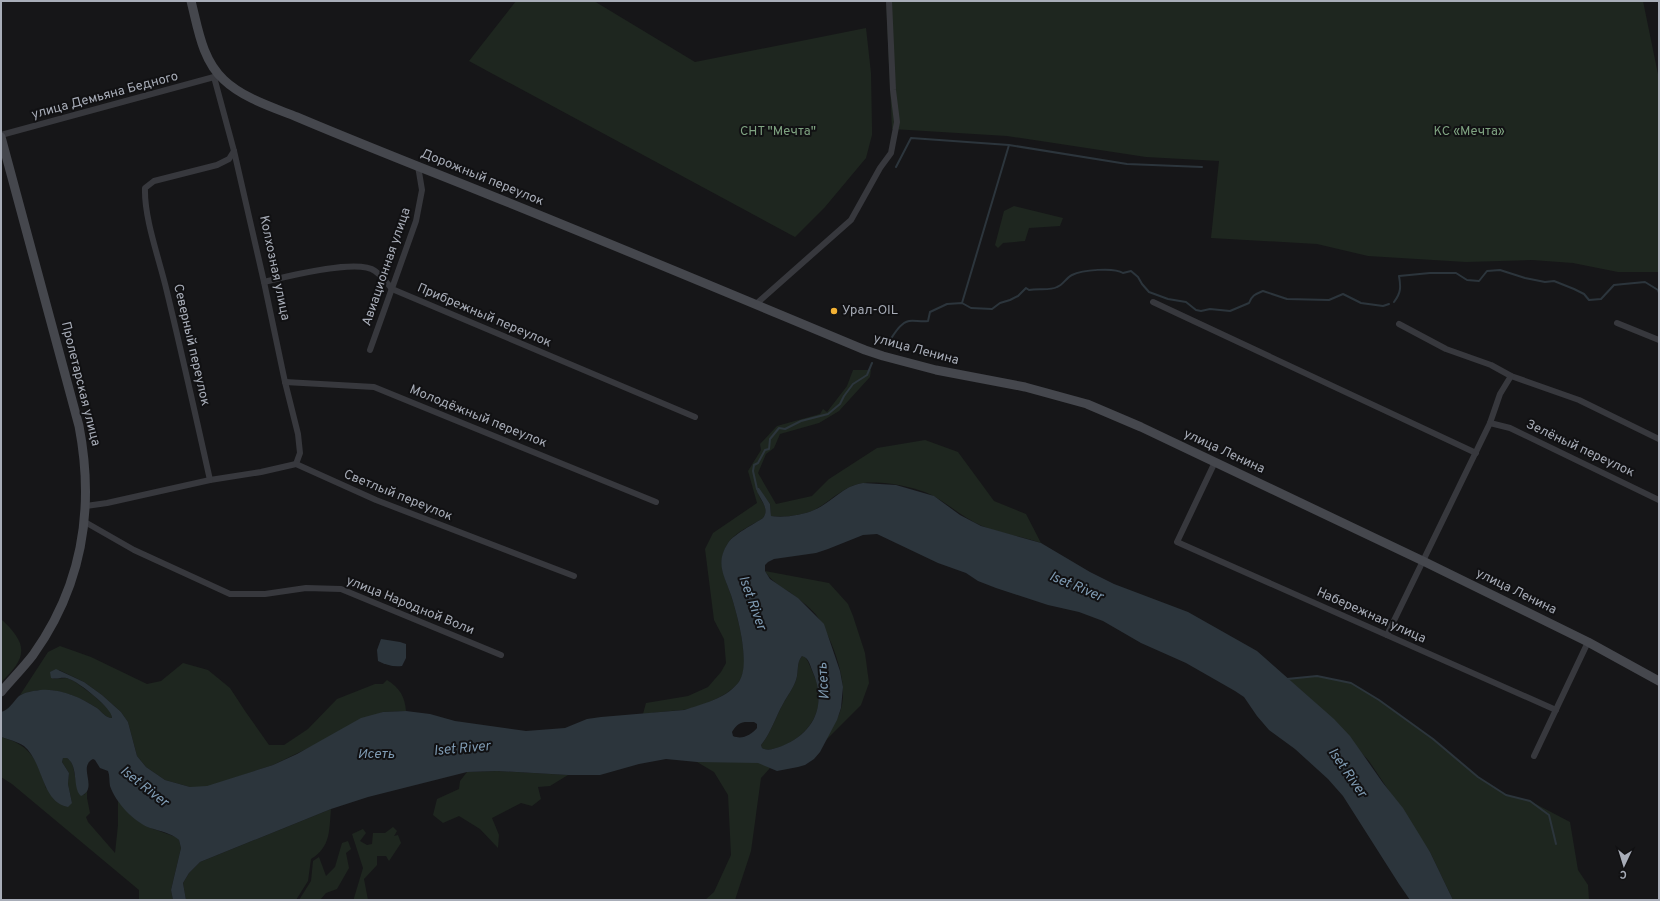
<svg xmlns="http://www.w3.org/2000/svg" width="1660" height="901" viewBox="0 0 1660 901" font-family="Overpass,sans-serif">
<rect width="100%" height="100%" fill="#161618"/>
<g fill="#1e261f">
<polygon points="516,1 594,1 695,62 866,28 871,73 872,127 872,135 866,158 825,207 795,237 469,61"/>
<polygon points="886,1 1643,1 1659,79 1659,272 1618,272 1573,263 1532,260 1466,262 1368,256 1317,244 1211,238 1219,161 1146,157 1007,136 892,129"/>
<polygon points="1014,206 1063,218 1060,226 1029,228 1025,241 1003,243 998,248 995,245 1004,211"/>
<path d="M853,370H871L870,377L839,411L819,423L780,434L774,448L766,454L758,473L776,504L812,496L829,479L877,448L925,440L958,452L994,501L1026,514L1041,543C1022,536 1001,534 982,526C965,519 951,506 935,497C918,487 884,481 864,483C845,485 832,500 816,509C805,515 784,518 771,516L770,504L758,488C756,499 772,507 763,518C753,525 735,532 728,543C716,563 724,575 731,595C737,614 749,657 742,676C736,694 700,707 683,710C670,711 657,712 643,714L646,703L688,696L708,687L721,672L726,663L724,639L714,620L705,549L713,533L757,503L748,471L761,450L760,444L777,426L820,414L823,409L827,412L847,386Z"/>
<path d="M765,571L829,583L848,604L853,616L865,653L869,683L861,705L824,742C830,731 837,721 841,709C849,683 833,642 819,619C815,612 806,605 800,600C789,590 772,584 765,571Z"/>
<path d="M1,619C28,644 28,657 1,682Z"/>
<path d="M60,646L91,657L147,684L161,681L183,663L208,670L230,688L245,711L269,745H284L308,729L337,699L375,684H383L387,680C400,688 405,697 406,711L383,712L273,765L207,787H190L165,780L146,767L137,756L128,722L121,712L102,695L84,682L59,670L53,679L67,678L74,681L93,695L111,711L112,718C106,718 102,712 97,708C73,693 47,684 20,695L48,652Z"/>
<path d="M802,656H804C809,661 810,667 813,673C828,704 813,733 783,746C775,748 769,752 762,748L761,745C771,733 775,718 783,704C787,696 793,689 796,680C799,672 796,663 802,656Z"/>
<polygon points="1317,676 1351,683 1379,700 1433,739 1478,777 1506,795 1530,801 1570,822 1578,870 1588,885 1589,900 1453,900 1430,852 1369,761 1312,700 1288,679"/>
<path d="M1,737C31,745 37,760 46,788L72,803L68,784L69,773L62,762L63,758H67L70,760L73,766L78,791L84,795L87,790V798L90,813L86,817L88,822L115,853L118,825V801L138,821L148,827L176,837L179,840L181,848L171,890L173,900H139V890L12,784L1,777Z"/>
<polygon points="697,762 752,762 762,763 770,768 761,778 751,851 735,900 705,900 714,892 731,855 728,795 714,772"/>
<polygon points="497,771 568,775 550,786 538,787 541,799 532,806 521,803 492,818 499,835 498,848 480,829 459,816 443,823 433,815 437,799 459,789 460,781 467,772"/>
<path d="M331,809C329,830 331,847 311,859L308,881L296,900H186L183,883L189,873L200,862Z"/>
<polygon points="393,827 397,831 394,836 398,835 401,843 389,861 386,856 377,856 377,865 364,879 368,900 354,900 354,898 363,868 352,834 363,829 366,833 360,841 367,845 372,844 373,833 385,833"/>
<polygon points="348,841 351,849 346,853 349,868 337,889 326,893 320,900 299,900 311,881 313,861 319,857 326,876 335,867 342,843"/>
</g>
<g fill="#2c353c" fill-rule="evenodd">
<path d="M863,483L896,485L934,496L960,515L981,526L1041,543L1090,572L1114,584L1188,612L1257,651L1334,719L1350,736L1383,783L1403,808L1430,852L1453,900H1410L1399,884L1343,796L1328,779L1295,749L1269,730L1257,716L1244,697L1235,691L1186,663L1141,643L1103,621L1079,612L1048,605L996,588L978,581L966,573L938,563L877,534L863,535L828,549L816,553L774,559L768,562L765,565V571L770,579L798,598L824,624L840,671L843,687L841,708L837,720L820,752L814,759L805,765L798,767L777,771L758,763L697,762L666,759L639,764L600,775H568L497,771L467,772L368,797L331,809L200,862L189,873L183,883L186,900H173L171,890L181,848L179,840C171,833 160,831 150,828C134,822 116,803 110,786C109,781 110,776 108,771L100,768L95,760L93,759C77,767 99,788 81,796C72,788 79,766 67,758H63L62,762L69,773L68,784L72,803L68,807C41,802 44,763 24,746C18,742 8,739 1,737V712C9,710 13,702 19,696C25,692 33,691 40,690C60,688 80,697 97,708C102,712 106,718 112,718C113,709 79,682 69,679C63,676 57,680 51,678L50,672L56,669L84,682L102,695L121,712L128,722L137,756L146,767L165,780L190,787L207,786L273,765L297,754L361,718L383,712L406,711L430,714L455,721L526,731L565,728L587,719L601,717L684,710C702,704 725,699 738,683C752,666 737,614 731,595C724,575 715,563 728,543C734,534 754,524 763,518C771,508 758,498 756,488H759L770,504L771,516C784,518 803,515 814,510C833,502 842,486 863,483ZM802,656C809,658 810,665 812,670C827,703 816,732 782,746C775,748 769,752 762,748L761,745C771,733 775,718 783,704C787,696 793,689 796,680C799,672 796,663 802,656ZM745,722H754L757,724V728C751,735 742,740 733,736L732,732C735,727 738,723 745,722Z"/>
<path d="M381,639L400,642L406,644V658L402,666C393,667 386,665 378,661L377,650Z"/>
</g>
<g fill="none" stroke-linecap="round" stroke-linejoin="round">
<g stroke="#2c353c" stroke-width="2">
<polyline points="1009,145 1127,164 1202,167"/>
<polyline points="896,167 911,138 1009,145 962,303"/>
<path d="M1394,302C1401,293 1401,287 1399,276L1430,273H1456L1467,280L1479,281L1487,271L1500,270L1525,278L1545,282L1554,281L1574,289L1584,294L1589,300L1601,299L1614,285L1624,284L1645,282L1658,290L1659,293"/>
<path d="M887,344C893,337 899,323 909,321C914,320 921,322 928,321L930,312L947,304L962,303L971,308L992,309L1000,303L1010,300L1018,296L1026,288L1029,290C1038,288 1050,291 1057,287C1063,285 1066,278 1072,275C1082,270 1114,267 1123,273L1131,271L1138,277L1142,284L1149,292L1168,299L1186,302L1196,310L1201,311L1210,309L1230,311L1249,303C1252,295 1256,294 1263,291L1287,299L1329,300L1343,294L1361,303L1383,306L1389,304"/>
<polyline points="757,489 753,471 754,465 758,463 765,450 769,449 770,439 779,428 785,429 801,421 828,414 840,404 844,396 853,384 867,375 872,363"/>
<polyline points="1287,679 1317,676 1351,683 1379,700 1433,739 1478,777 1506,795 1530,801 1549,815 1556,844"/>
</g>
<g stroke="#37383d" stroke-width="6">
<polyline points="214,77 234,151 264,282 285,382 298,434 300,453 296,464"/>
<polyline points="1,135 214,77"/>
<path d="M264,282C285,277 358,258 375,271C382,276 387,283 392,289L695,417"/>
<polyline points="1153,302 1476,453"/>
<polyline points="756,304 851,220 880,168 891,153 897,122 893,90 889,1"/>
<polyline points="1617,323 1659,340"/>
<polyline points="1399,324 1446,349 1491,365 1511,376 1579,400 1659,439"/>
<polyline points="370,350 416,221 422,190 418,166"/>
<polyline points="285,382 374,387 656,502"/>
<polyline points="1490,423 1510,428 1659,500"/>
<polyline points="1215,462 1177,542 1556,710"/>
<polyline points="210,480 261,472 296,464 376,500 574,576"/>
<path d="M86,506L107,503L210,480C196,417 182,354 167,292C160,261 144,219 145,188L154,181L217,165L229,159L234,151"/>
<polyline points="85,522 134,550 230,594 265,594 306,588 341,589 501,655"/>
<polyline points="1387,635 1490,423 1500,394 1511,376"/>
<polyline points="1534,756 1588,642"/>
</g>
<g stroke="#45474d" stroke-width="9">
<path d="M191,1C198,28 202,60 224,80C243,98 272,107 297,117C337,134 377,150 417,166C567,225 716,288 865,350L883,356L936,370L1025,387L1087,404L1141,427L1423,561L1588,642L1659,681"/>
<path d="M1,137L79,426C95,509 83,585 33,655C23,668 11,680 1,692"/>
</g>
</g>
<circle fill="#f2b134" stroke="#111113" stroke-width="1.5" cx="834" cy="311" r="4"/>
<g text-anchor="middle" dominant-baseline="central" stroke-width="4" stroke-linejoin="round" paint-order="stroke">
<g font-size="13" fill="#a8adb8" stroke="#111113">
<text transform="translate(105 96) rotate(-15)">улица Демьяна Бедного</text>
<text transform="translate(482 178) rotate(22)">Дорожный переулок</text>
<text transform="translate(387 267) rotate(-71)">Авиационная улица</text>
<text transform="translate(274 268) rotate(78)">Колхозная улица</text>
<text transform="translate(484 316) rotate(23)">Прибрежный переулок</text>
<text transform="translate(191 345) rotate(77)">Северный переулок</text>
<text transform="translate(916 350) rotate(15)">улица Ленина</text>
<text transform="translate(80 384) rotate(76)">Пролетарская улица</text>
<text transform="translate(478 417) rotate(22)">Молодёжный переулок</text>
<text transform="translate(1580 449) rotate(25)">Зелёный переулок</text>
<text transform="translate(1224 452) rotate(25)">улица Ленина</text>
<text transform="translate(398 496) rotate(22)">Светлый переулок</text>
<text transform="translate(1516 592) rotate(26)">улица Ленина</text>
<text transform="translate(410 606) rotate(22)">улица Народной Воли</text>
<text transform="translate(1371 616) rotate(24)">Набережная улица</text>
</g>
<g font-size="13" fill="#7fa381" stroke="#111113">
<text x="778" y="132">СНТ "Мечта"</text>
<text x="1469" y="132">КС «Мечта»</text>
</g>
<g font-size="13" fill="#a8adb8" stroke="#111113" text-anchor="start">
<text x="842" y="311">Урал-OIL</text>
</g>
<g font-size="14" font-style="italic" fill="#7f9bb3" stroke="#111113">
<text transform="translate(1076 587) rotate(23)">Iset River</text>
<text transform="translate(752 603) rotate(70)">Iset River</text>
<text transform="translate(824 681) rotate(-94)">Исеть</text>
<text transform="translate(462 749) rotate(-5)">Iset River</text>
<text x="376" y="754">Исеть</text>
<text transform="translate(1347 773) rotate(55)">Iset River</text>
<text transform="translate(144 787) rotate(38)">Iset River</text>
</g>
</g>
<rect width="1660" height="901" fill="none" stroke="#a8adb8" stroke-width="4"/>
<g transform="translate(1624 865) rotate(184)" stroke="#111113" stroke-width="3" paint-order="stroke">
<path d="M0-3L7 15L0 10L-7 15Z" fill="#a8adb8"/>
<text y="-6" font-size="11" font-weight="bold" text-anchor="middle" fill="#a8adb8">С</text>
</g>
</svg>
